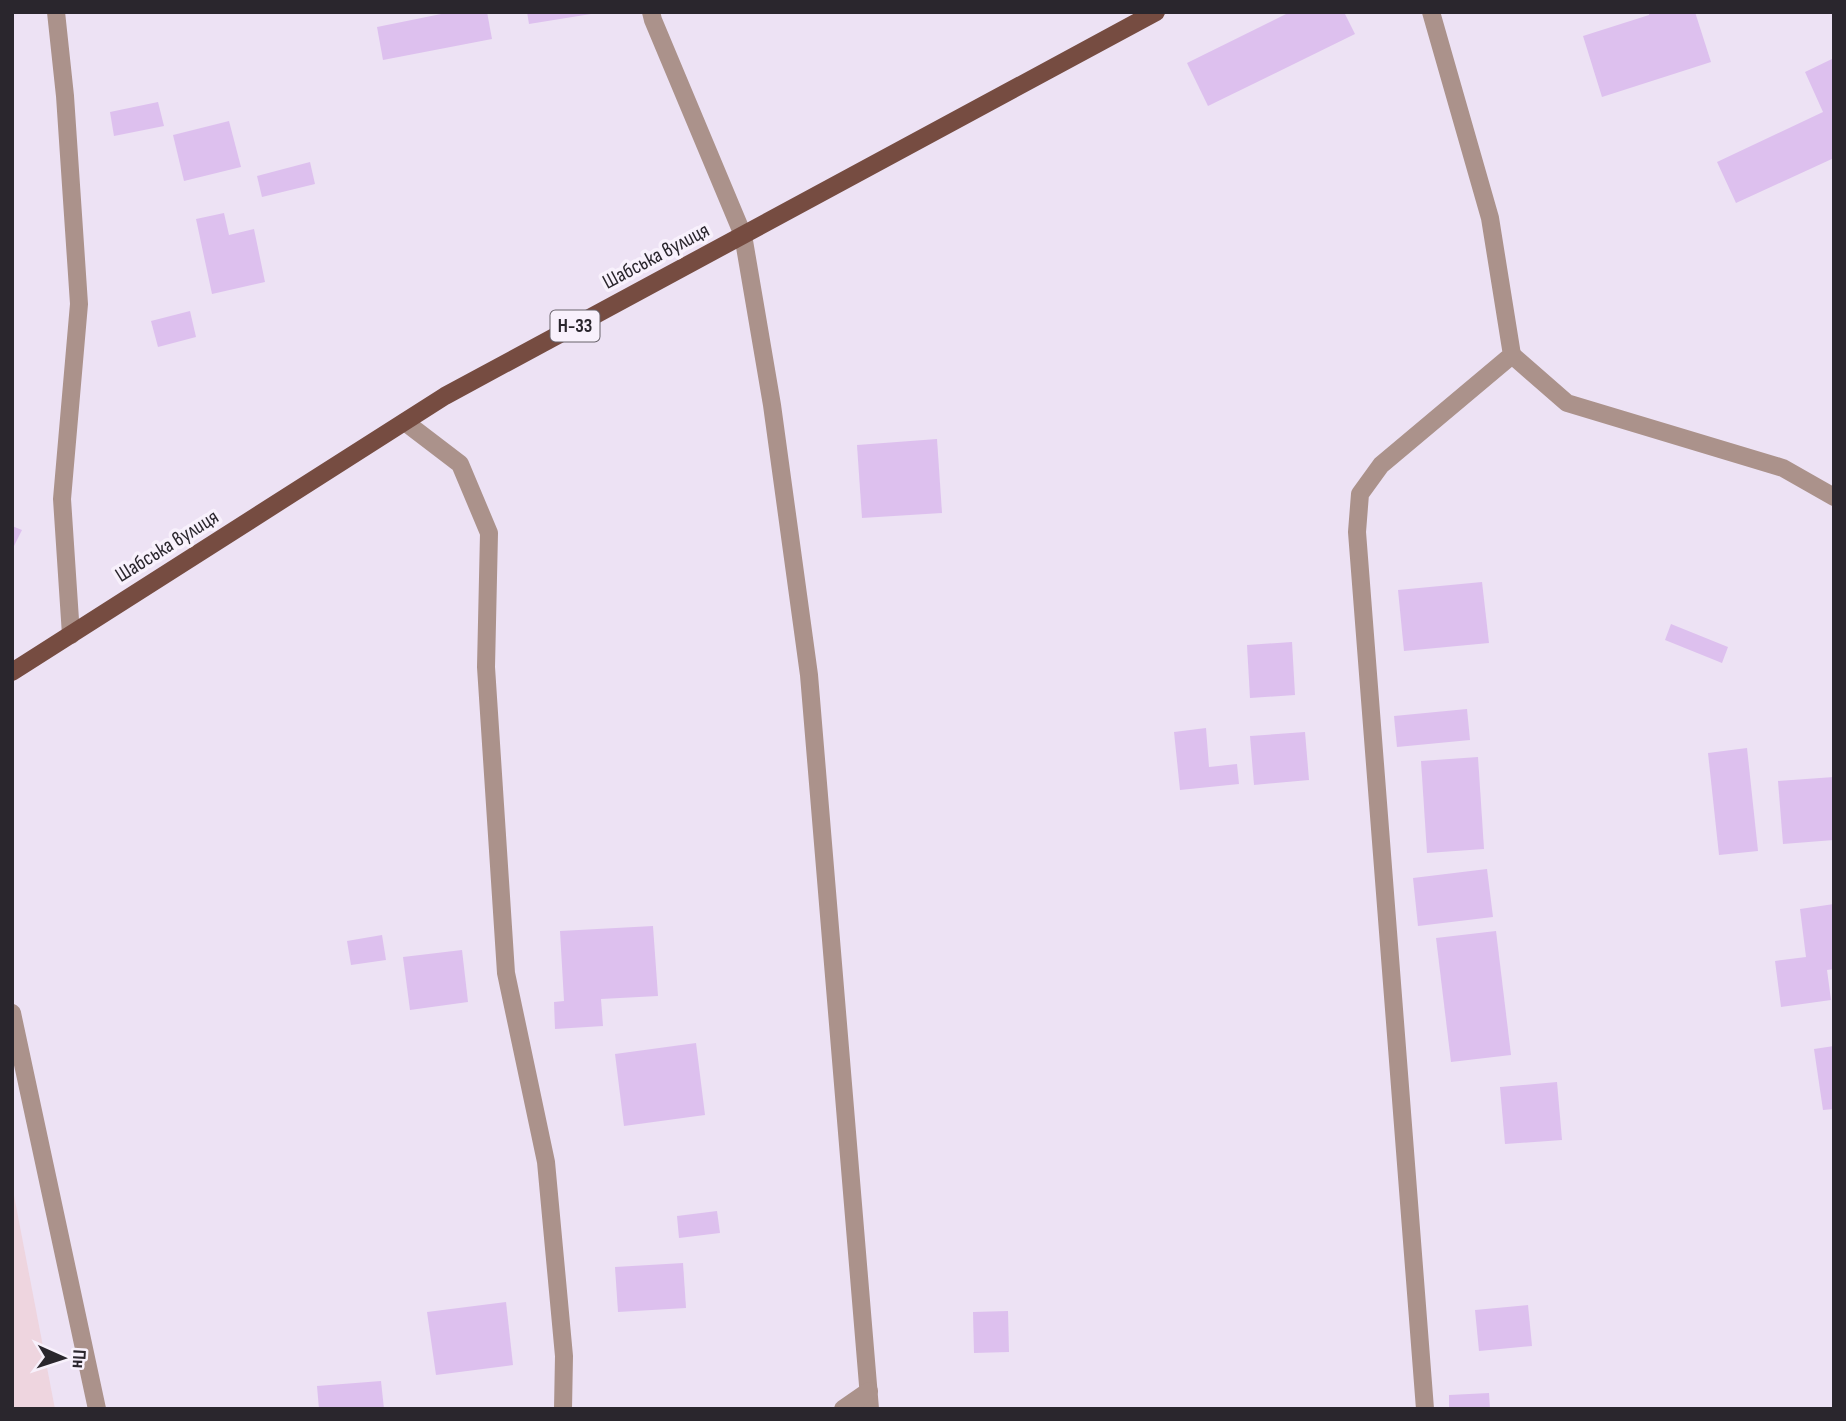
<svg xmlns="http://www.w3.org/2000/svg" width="1846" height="1421" viewBox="0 0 1846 1421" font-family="'Sofia Sans Condensed',sans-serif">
<rect width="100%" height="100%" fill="#ede2f4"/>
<polygon fill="#eed5df" points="12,1185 55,1409 12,1409"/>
<g fill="#ddc0ee">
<polygon points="451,12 487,12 492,39 383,60 377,27"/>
<polygon points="527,12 591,12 591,14 529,24"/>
<polygon points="1290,12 1344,12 1355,34 1208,106 1187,63"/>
<polygon points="1649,12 1695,12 1711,62 1602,97 1583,36 1649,15"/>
<polygon points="1834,58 1834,158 1736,203 1717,162 1823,112 1805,72"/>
<polygon points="158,102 164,126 114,136 110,112"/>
<polygon points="229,121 241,167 184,181 173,135"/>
<polygon points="310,162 315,184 262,197 257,176"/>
<polygon points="224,213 229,235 254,229 265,282 212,294 196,219"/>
<polygon points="190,311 196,337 158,347 151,321"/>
<polygon points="937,439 942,513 862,518 857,445"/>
<polygon points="12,526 22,530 12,550"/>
<polygon points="1482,582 1489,643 1404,651 1398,590"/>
<polygon points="1671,624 1728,647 1722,663 1665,640"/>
<polygon points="1292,642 1295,695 1250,698 1247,645"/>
<polygon points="1467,709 1470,740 1397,747 1394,716"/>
<polygon points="1206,728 1209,767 1237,764 1239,784 1180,790 1174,732"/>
<polygon points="1305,732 1309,780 1254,785 1250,736"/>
<polygon points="1747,748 1758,851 1719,855 1708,753"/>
<polygon points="1478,757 1484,849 1427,853 1421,761"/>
<polygon points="1834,777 1834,840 1783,844 1778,781"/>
<polygon points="1487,869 1493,917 1418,926 1413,878"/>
<polygon points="1834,904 1834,969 1827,970 1831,1000 1781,1007 1775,961 1806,957 1800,909"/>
<polygon points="653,926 658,996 601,999 603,1026 555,1029 554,1002 564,1001 560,931"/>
<polygon points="1496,931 1511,1055 1451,1062 1436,938"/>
<polygon points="382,935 386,960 351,965 347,941"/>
<polygon points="462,950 468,1002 410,1010 403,957"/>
<polygon points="696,1043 705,1115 624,1126 615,1054"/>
<polygon points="1834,1046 1834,1109 1823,1110 1814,1049"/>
<polygon points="1557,1082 1562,1140 1505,1144 1500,1087"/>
<polygon points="717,1211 720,1233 679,1238 677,1216"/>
<polygon points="683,1263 686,1308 618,1312 615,1267"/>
<polygon points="506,1302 513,1365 436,1375 427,1312"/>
<polygon points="1528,1305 1532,1346 1479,1351 1475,1310"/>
<polygon points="1008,1311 1009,1352 974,1353 973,1312"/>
<polygon points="381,1381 384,1409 319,1409 317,1386"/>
<polygon points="1489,1393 1490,1409 1449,1409 1449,1395"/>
</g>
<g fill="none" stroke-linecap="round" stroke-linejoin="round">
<g stroke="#ab928b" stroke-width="18">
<polyline points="56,12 65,96 79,304 62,499 71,635"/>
<polyline points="651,12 653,20 743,235 772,405 809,675 870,1409"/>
<polyline points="1512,355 1567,403 1783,468 1834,497"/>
<polyline points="405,422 460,464 489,533 486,667 506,973 546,1162 564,1356 563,1409"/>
<polyline points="12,1013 97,1409"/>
<polyline points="843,1409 869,1391"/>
<polyline points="1425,1409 1357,532 1360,494 1381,465 1512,355 1490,218 1431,12"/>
</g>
<polyline stroke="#764c41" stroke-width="18" points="12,672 445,396 1156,12"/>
</g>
<g text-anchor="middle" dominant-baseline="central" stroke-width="7" stroke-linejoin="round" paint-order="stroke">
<rect fill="#f8f1fc" stroke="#68636b" stroke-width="2" x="550.5" y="310.5" width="49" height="31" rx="5"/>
<g font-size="19" font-weight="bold" fill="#2a262d">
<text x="575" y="326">Н-33</text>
</g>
<g font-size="21" fill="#2a262d" stroke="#f8f1fc">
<text transform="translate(656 256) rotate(-28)">Шабська вулиця</text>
<text transform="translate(167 546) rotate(-32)">Шабська вулиця</text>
</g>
</g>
<rect width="1846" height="1421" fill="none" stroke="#2a262d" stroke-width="28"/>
<g transform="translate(63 1358) rotate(93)" stroke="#f8f1fc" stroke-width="5" paint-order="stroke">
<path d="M0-5L12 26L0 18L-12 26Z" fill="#2a262d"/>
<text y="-10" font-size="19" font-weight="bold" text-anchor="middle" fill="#2a262d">Пн</text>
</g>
</svg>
